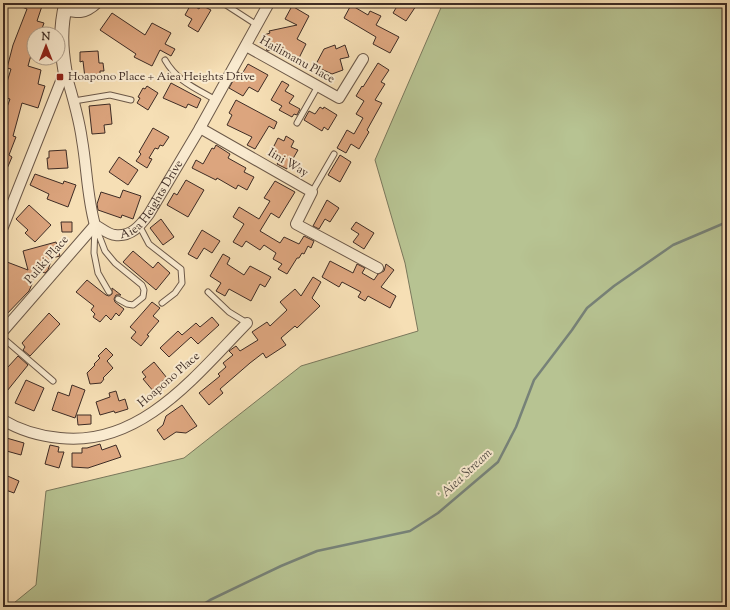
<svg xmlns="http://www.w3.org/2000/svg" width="730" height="610" viewBox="0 0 730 610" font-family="'Sorts Mill Goudy',serif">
<rect width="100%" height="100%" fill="#f6dfb5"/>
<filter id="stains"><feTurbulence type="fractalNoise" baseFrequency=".005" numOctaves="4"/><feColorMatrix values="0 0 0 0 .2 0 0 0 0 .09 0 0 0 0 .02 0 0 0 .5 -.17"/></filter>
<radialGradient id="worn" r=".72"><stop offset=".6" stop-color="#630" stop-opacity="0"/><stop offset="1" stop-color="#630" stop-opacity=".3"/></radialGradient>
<polygon fill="#b7c392" stroke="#7a785c" points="443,3 727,3 727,607 9,607 36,585 46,491 184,458 301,366 418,331 405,263 375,160"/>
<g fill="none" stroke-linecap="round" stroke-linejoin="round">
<polyline stroke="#778278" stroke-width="2.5" points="199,607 210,600 281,566 317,551 410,531 438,513 498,462 516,427 534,380 572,330 587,308 614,286 673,245 727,222"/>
</g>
<g fill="#dca57e" stroke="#3e2c25">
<polygon points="12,3 43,3 37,21 44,23 40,34 34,34 34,49 33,48 28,66 41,70 38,84 45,86 38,108 22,103 13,136 16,137 9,155 12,157 3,178 3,118 10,99 3,97 3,95 11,69 7,68 13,45 27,9"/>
<polygon points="399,3 418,3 406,21 393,13"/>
<polygon points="191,4 199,9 201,5 211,10 198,32 188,26 192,19 185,15"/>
<polygon points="351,5 368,15 370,11 381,16 376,25 399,37 390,53 373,44 376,37 344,18"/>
<polygon points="292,6 309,16 297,39 306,44 299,58 280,48 267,51 264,35 270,33 269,31 297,25 285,19"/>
<polygon points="112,13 145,35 152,23 171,33 165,44 175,49 171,56 160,50 152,66 134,57 136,54 100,30"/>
<polygon points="335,45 336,49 345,45 349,57 340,59 343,70 332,74 315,66 324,49"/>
<polygon points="98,51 99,63 103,63 104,71 100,71 100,77 85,78 83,61 80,62 80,52"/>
<polygon points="378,63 389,70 381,82 385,84 375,100 382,103 367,130 369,132 359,149 351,144 346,153 337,148 347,130 354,134 363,118 356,114 364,101 356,96 362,86 363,87"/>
<polygon points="248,64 268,75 258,92 249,87 243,96 229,88 238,72 242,74"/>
<polygon points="282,81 289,85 285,91 294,96 289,103 300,109 297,115 294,114 292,117 279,110 282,106 271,100"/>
<polygon points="171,83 201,99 197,108 188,104 186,108 163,98"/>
<polygon points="147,86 158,93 148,110 137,103 140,98 138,97 143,88 145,89"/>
<polygon points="236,100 277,122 274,129 269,126 255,149 247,145 252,137 227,125 232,115 229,113"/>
<polygon points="110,104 112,124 104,125 105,133 92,134 89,106"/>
<polygon points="320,107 323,109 324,107 337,115 328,130 324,127 322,131 304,120 309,111 315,114"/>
<polygon points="153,128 169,137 163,146 160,145 158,149 155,148 149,158 152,159 147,168 136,161 141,154 139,152"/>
<polygon points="286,136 294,141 291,147 298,150 287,169 277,164 279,161 269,156 278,138 284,141"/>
<polygon points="216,145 230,154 228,158 246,168 244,172 254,177 247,190 238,185 236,189 217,178 216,180 192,168 196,160 203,164 212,148 214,149"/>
<polygon points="66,150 68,168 48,169 47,158 49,158 49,151"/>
<polygon points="340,155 351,162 340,182 328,175"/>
<polygon points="119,157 138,170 128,185 109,172"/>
<polygon points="35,174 63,184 64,181 76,185 68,207 47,199 49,194 30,185"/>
<polygon points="186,180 204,190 188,217 167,205 174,193 177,195"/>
<polygon points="275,181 295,192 279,218 271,213 260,231 280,243 284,237 299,244 304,236 314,241 311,248 308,246 304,254 302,253 299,258 297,258 287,274 278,269 282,264 273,259 276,253 264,245 260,250 246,241 242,247 233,242 244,224 233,217 239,207 259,219 270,201 264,198"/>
<polygon points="123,190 141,196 133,219 122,215 121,218 98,210 97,204 101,192 120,198"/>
<polygon points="327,200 339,208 330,222 325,219 319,229 313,226"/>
<polygon points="29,205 51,225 35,242 25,233 28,230 16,219"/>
<polygon points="161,219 174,237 163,245 150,228"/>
<polygon points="61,222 72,222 72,232 62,232"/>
<polygon points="356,222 374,233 364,249 353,242 359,234 351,229"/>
<polygon points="202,230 220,241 212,253 204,248 197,259 188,254"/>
<polygon points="56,242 60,256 52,258 48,270 45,273 38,270 29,291 3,318 3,273 7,262 28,270 23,251"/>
<polygon points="133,251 153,268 158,262 170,273 156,290 123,262"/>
<polygon points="223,254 230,258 227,264 244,275 250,266 271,277 265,287 260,284 251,301 229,289 225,296 216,291 221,283 210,276"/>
<polygon points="330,261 353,273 357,264 365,268 362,273 374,280 378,274 384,271 386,264 394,270 381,287 396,296 390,308 368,296 365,301 358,297 361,292 342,282 339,287 322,277"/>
<polygon points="313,277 321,282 312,298 320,306 297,328 295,326 281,338 286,345 266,358 263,353 250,363 220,389 223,393 209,405 199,393 220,376 218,374 226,367 223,363 233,355 229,351 236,346 240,351 258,340 252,332 267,322 270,326 287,310 280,302 295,289 301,296"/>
<polygon points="87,280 106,295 109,296 112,294 112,288 121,295 116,295 114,299 115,302 124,309 119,316 116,313 111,320 106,315 100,322 93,317 95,314 91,310 94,306 76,292"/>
<polygon points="152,302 160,308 153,316 159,321 147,335 149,336 141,346 131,338 136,332 130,327"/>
<polygon points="49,313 60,324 30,356 23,350 25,347 22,343"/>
<polygon points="212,317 219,325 198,344 191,337 169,357 160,348 178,331 182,335 196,323 200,327"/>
<polygon points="106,348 113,355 107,361 113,368 103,378 104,379 101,383 90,384 87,373 95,365 94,364 100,358 98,356"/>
<polygon points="18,356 28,365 3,396 3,363 8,367"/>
<polygon points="154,362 167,378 161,382 163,384 154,392 143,379 146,377 142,372"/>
<polygon points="26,380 44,388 34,411 15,403"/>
<polygon points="72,385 85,390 75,418 52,410 58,392 69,396"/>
<polygon points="116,391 119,401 125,399 128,409 115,413 114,411 100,415 96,402 110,397 109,393"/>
<polygon points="182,405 197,426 186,433 176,432 164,440 157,430 163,425 166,416"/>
<polygon points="77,415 91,415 91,424 78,425"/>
<polygon points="3,437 24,443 21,455 3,450"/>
<polygon points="100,444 102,450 116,445 121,457 88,468 72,467 72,453 82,453 82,448 87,448"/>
<polygon points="50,445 59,447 58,452 64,452 59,468 45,464"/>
<polygon points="3,474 19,481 14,493 3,489"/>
</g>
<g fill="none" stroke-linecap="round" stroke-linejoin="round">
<defs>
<g id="service">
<polyline points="223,3 257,25"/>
<path d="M165,60C177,81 195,88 216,100"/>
<polyline points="74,101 110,95 131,100"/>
<polyline points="297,123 318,86"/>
<polyline points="312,192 334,154"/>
<polyline points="140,227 149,244 181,269 182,283 175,293 162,303"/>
<polyline points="109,292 98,273 94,253 95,225 105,251 115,263 142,285 144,290 143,297 133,305 127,304 118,299"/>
<polyline points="208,292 229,312 247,323"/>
<polyline points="3,338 53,381"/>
</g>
<g id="minor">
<path d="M64,10C79,13 85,14 97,3"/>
<polyline points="246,46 339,98 363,59"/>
<path id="s1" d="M65,71C72,94 79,117 82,140C87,168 87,197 95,225C101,228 109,235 115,235C131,237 140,226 149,214L200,128L269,3"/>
<polyline points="200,128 312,192 296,224 378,268"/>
<polyline points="3,227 65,71"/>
<polyline points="3,331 95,225"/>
<path d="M3,420C21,431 40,436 60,438C141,447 196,375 247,323"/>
</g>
<path id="tertiary" d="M65,71C61,47 60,28 66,3"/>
</defs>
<use href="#service" stroke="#6c5949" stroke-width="7"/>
<use href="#minor" stroke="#6c5949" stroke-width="12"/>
<use href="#tertiary" stroke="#6c5949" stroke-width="15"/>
<use href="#service" stroke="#f9eacf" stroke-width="5"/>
<use href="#minor" stroke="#f9eacf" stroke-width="10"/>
<use href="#tertiary" stroke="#f9eacf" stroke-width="13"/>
</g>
<rect fill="#8f2418" stroke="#f9eacf" stroke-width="1.5" x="56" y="73" width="8" height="8" rx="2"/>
<g text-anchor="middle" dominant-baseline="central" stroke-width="4" stroke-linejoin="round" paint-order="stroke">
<g font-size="12" fill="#3e2c25" stroke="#f9eacf">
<text transform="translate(297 60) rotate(29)">Hailimanu Place</text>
<text transform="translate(288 163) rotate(30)">Iini Way</text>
<text stroke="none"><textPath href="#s1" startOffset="234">Aiea Heights Drive</textPath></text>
<text transform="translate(47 260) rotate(-49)">Puliki Place</text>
<text transform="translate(169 380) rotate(-41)">Hoapono Place</text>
</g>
<g font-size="12" fill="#3e2c25" stroke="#f9eacf" text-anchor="start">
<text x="68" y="77">Hoapono Place + Aiea Heights Drive</text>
</g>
<g font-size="13" font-style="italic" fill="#565048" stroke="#f9eacf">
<text transform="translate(465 475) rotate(-43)">ʻAiea Stream</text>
</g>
</g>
<rect width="730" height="610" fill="none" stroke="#f6dfb5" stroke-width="16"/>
<rect x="4" y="4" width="722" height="602" fill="none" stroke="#3e2c25" stroke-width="2"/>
<rect x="8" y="8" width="714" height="594" fill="none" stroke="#3e2c25"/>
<g transform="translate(46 46)"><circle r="19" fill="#f9eacf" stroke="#ae9e8b"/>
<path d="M0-3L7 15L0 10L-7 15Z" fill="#8f2418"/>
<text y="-6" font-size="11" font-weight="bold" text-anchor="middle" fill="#3e2c25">N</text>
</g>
<rect width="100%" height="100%" filter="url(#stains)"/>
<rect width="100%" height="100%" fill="url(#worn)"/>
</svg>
